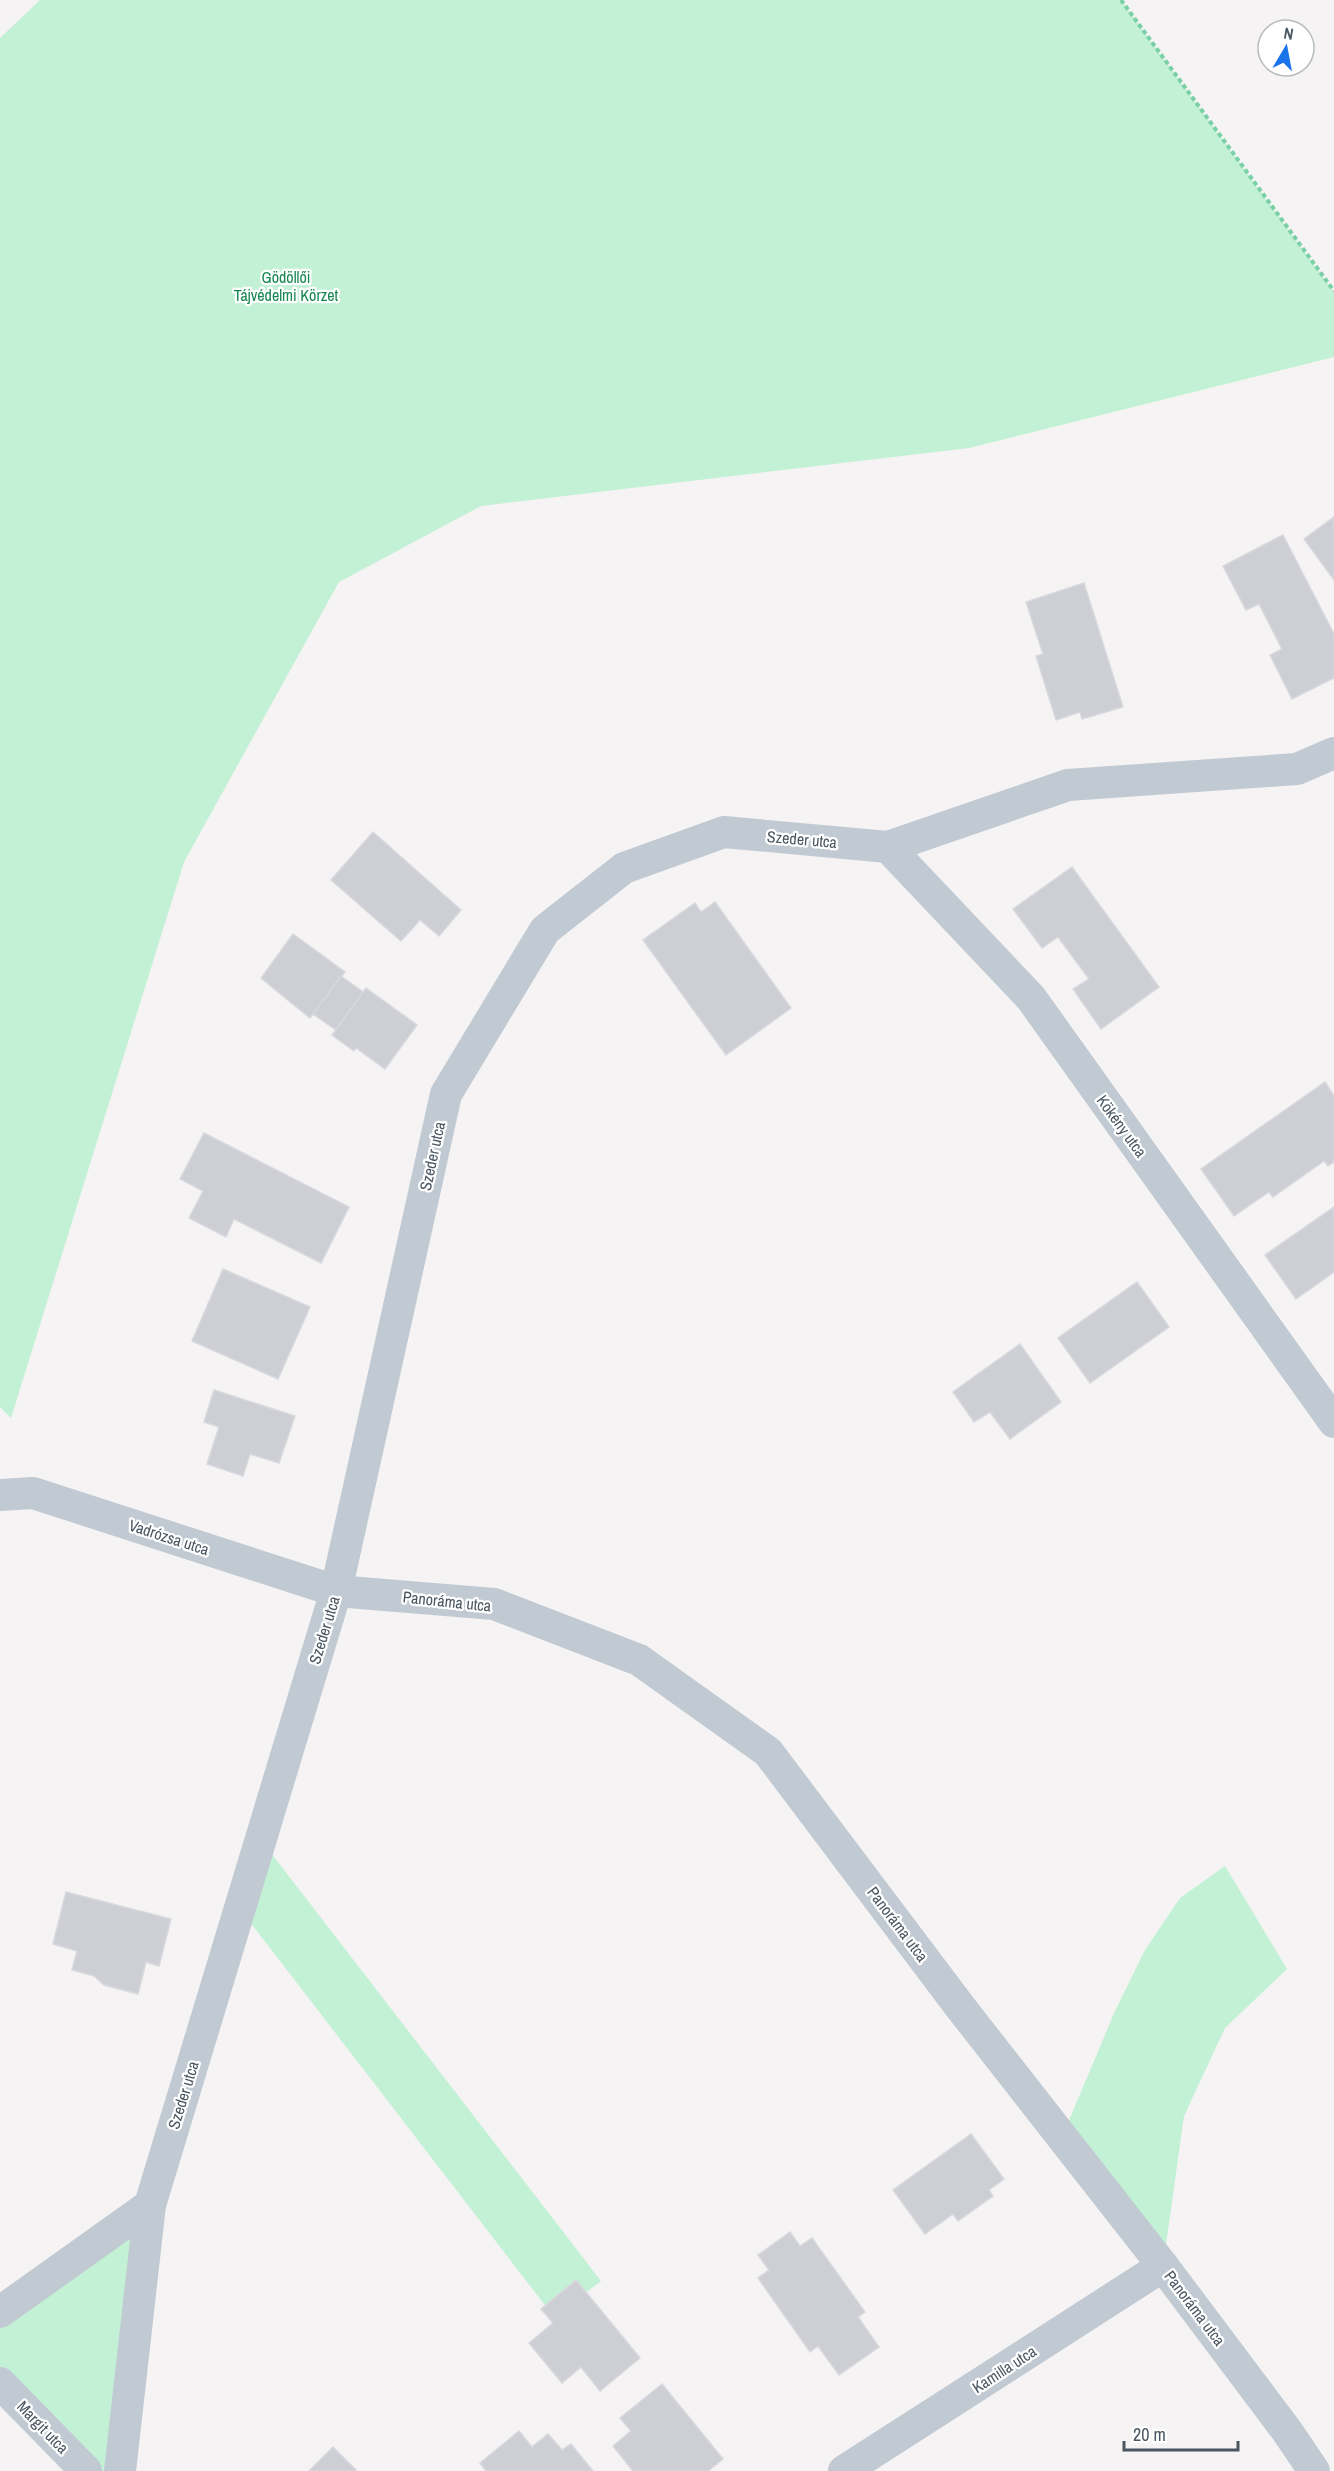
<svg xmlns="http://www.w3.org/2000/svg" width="1334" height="2471" viewBox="0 0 1334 2471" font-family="'Archivo Narrow',sans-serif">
<rect width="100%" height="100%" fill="#f5f3f3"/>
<g fill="#c3f1d5">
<polygon points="40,0 1121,0 1334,292 1334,357 969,448 481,506 339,582 184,862 11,1418 0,1407 0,38"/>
<polygon points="261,1840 601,2281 554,2317 240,1909"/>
<polygon points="1225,1866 1287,1969 1225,2028 1184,2116 1163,2266 1062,2137 1115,2011 1145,1950 1180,1898"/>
<polygon points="150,2205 120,2471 86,2471 0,2383 0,2312"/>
</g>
<g fill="#cdcfd5" stroke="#d7d9de" stroke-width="1.5">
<polygon points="1334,517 1334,580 1304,539"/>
<polygon points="1283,535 1334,634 1334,678 1292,699 1270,655 1282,649 1259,604 1246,610 1223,566"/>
<polygon points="1084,583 1123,707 1082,719 1080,712 1056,720 1036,656 1043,654 1026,602"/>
<polygon points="373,832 461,910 439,936 420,920 401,941 331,880"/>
<polygon points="1072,867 1159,987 1101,1029 1073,989 1089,979 1058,937 1042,948 1013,909"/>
<polygon points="715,902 791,1008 726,1055 643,940 695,903 701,912"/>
<polygon points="293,934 345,972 310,1018 261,978"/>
<polygon points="341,976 363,992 336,1030 313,1014"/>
<polygon points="366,988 417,1025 385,1069 356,1048 354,1051 332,1035"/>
<polygon points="1325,1082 1334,1096 1334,1162 1328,1166 1324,1161 1273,1197 1269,1192 1234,1216 1201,1169"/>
<polygon points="204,1133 349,1207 321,1263 234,1219 226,1237 189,1218 203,1191 180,1179"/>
<polygon points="1334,1207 1334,1272 1296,1299 1265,1255"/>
<polygon points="223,1269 310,1307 278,1379 192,1341"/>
<polygon points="1137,1282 1169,1327 1090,1383 1058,1338"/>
<polygon points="1020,1344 1061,1402 1010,1439 990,1412 974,1422 953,1392"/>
<polygon points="214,1390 295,1416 279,1463 250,1454 243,1476 207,1464 219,1427 204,1422"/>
<polygon points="66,1892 171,1919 159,1966 146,1962 138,1994 104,1985 94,1976 72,1970 77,1951 53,1944"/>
<polygon points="971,2134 1004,2179 989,2190 993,2196 958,2221 953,2214 925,2234 893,2190"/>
<polygon points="790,2232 800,2246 812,2238 865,2312 858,2317 879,2347 839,2375 818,2346 810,2352 758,2278 769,2270 758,2255"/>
<polygon points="576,2280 640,2358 600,2391 581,2367 562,2383 529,2343 553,2323 541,2309"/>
<polygon points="662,2384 723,2459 708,2471 633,2471 613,2446 631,2431 620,2418"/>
<polygon points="519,2431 532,2447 548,2434 562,2450 571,2444 593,2471 486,2471 480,2463"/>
<polygon points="333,2447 357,2471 309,2471"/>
</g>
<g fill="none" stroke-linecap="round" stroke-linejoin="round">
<polyline stroke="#7ad0a6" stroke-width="4" stroke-dasharray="4.5 3" stroke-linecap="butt" points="1121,0 1334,291"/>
<g stroke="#c1cad2" stroke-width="32">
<polyline points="888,847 1031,998 1334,1422"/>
<polyline points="0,1495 33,1493 336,1591 494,1604 639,1660 768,1752 961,2008 1163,2266 1287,2431 1314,2471"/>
<polyline points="0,2312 150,2205 336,1591 446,1094 545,930 624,868 724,832 888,847 1068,785 1297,769 1334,753"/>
<polyline points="0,2383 86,2471"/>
<polyline points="120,2471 150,2205"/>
<polyline points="844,2471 1163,2266"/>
</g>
</g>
<g text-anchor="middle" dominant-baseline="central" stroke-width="4.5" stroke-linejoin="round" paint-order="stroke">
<g font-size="16" fill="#17864f" stroke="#fff">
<text x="286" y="277">Gödöllői<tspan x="286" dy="18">Tájvédelmi Körzet</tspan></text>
</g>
<g font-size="16" fill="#4a5661" stroke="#fff">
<text transform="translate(802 839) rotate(5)">Szeder utca</text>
<text transform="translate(1122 1126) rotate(54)">Kökény utca</text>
<text transform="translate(432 1156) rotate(-78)">Szeder utca</text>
<text transform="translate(169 1537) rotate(18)">Vadrózsa utca</text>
<text transform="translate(447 1601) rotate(6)">Panoráma utca</text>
<text transform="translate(324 1630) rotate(-73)">Szeder utca</text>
<text transform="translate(898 1924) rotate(53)">Panoráma utca</text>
<text transform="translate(183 2095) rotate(-73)">Szeder utca</text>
<text transform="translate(1195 2308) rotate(53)">Panoráma utca</text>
<text transform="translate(1004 2369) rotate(-33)">Kamilla utca</text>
<text transform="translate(43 2427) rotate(46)">Margit utca</text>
</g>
</g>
<g transform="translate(1286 48) rotate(10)"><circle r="28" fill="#ffffff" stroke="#b7bbc0" stroke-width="1.5"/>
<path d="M0-4.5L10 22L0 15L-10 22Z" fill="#1a73e8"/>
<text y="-9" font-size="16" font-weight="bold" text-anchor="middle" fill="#4a5661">N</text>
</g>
<path d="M1124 2441v9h114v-9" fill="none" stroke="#4a5661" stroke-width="3"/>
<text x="1133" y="2441" font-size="18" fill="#4a5661" stroke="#ffffff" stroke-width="4.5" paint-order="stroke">20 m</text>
</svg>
